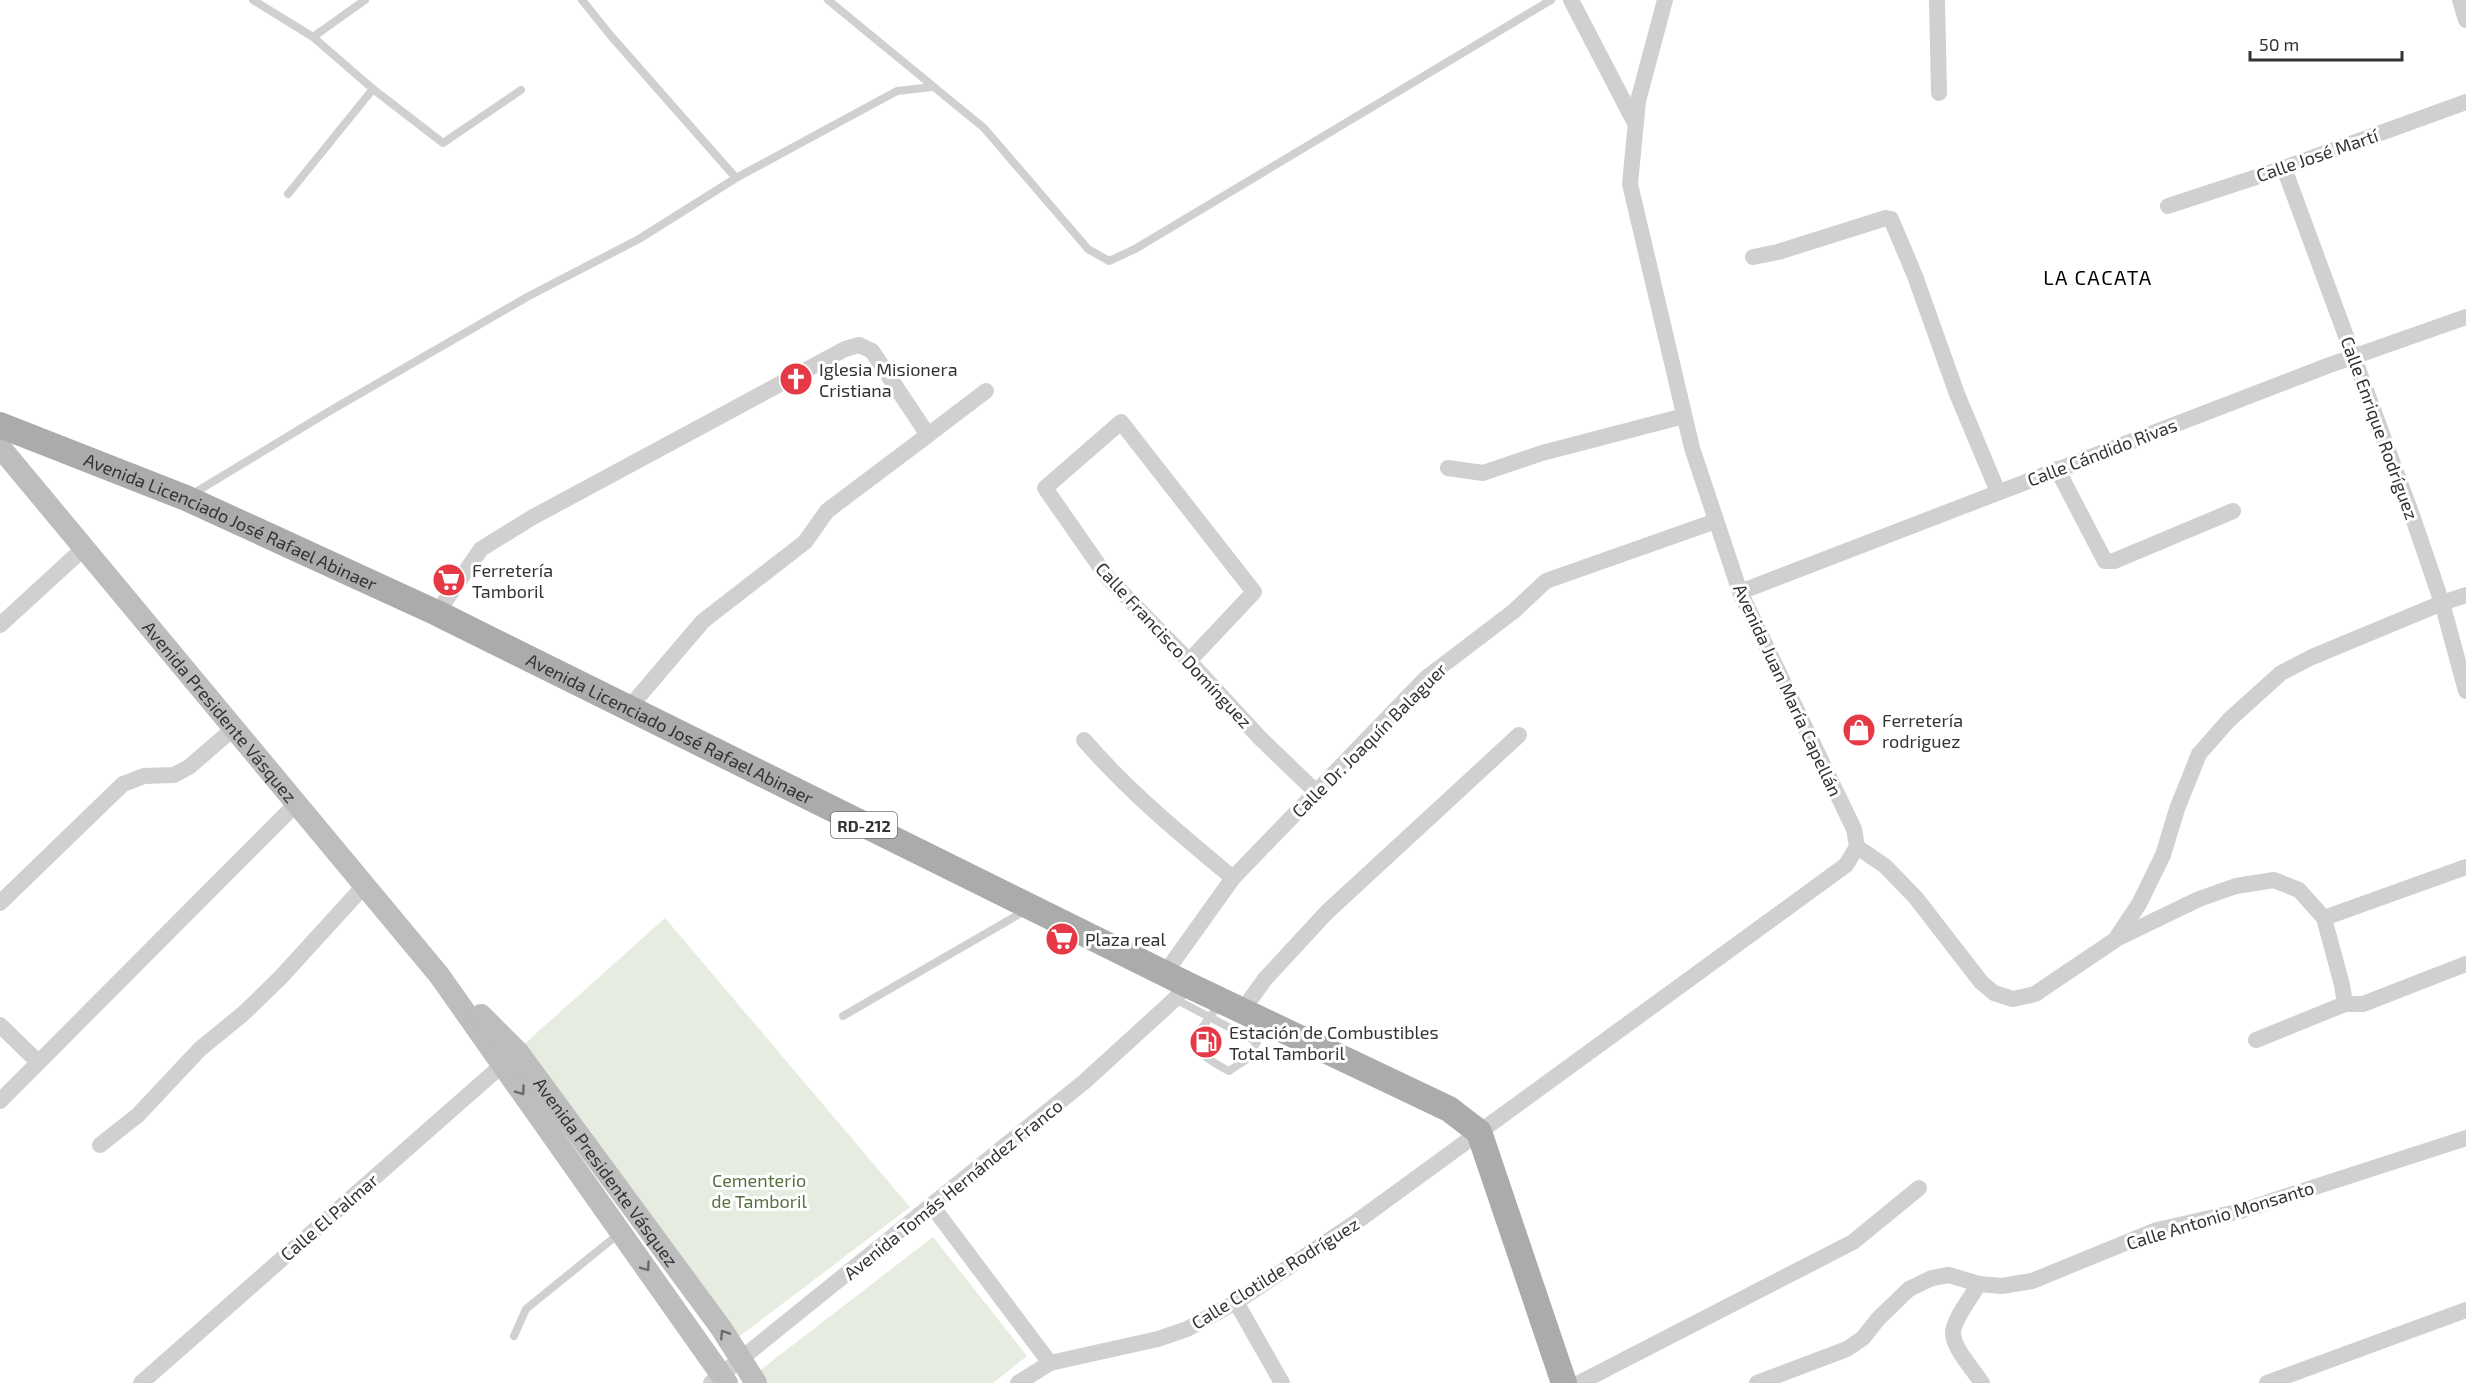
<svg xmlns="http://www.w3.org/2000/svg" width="2466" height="1383" viewBox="0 0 2466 1383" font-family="'Exo 2',sans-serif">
<rect width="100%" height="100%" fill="#fff"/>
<g fill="#e6ecdf">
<polygon points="665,918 910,1207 736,1339 521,1047"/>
<polygon points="933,1237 1027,1356 993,1383 767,1383 759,1371"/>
</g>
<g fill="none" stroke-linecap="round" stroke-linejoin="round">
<g stroke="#d0d0d0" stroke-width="8">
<polyline points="253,0 313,37 373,89 288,194"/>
<polyline points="582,0 611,36 736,178"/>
<polyline points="828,0 984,128 1088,249 1109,261 1135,249 1551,0"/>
<polyline points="313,37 365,0"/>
<polyline points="373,89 443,143 521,90"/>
<polyline points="191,495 328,412 529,296 639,239 736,178 897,91 932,87"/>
<polyline points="1175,999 1257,1042"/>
<path d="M1220,1004C1192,1040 1183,1047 1229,1071L1247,1059L1267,1025"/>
<polyline points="843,1016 1028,909"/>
<polyline points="514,1336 526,1309 621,1232"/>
</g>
<g stroke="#d0d0d0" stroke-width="16">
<polyline points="1571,0 1635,123"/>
<polyline points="1937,0 1939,93"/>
<polyline points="2460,0 2466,20"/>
<polyline points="2284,168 2413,518 2442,603 2466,691"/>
<polyline points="2168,206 2284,168 2466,102"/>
<polyline points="1753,257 1778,252 1886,218 1891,219 1915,276 1957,394 1998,492"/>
<polyline points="1448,468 1483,473 1542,453 1684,416"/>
<polyline points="2057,469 2105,561 2114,561 2233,511"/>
<polyline points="1740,592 2327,366 2466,317"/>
<polyline points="437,613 481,549 533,517 845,349 859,345 872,351 928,435 986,391"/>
<polyline points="0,625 83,549"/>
<polyline points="1189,661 1254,592 1121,422 1045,488 1107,577 1189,661 1260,738 1315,791"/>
<polyline points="628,709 703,621 805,542 827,511 928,435"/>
<path d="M1084,740C1129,792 1180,834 1233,878"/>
<polyline points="1857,847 1885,866 1916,898 1981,982 1994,993 2013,999 2035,994 2115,940 2139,904 2163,855 2177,809 2199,754 2229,720 2281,673 2312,657 2442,603 2466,595"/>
<polyline points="0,903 123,784 144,776 174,775 189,767 233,729"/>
<polyline points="2324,918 2466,867"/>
<polyline points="2116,939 2199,899 2236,886 2274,880 2299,890 2324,918 2342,985 2345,1004"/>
<polyline points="1165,973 1233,878 1426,678 1514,611 1546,581 1716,521"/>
<polyline points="1242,1011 1265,979 1327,912 1519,735"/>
<polyline points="0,1025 38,1062"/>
<polyline points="2256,1040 2345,1004 2363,1004 2466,964"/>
<polyline points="0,1101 296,804"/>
<polyline points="100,1145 138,1115 200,1049 244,1013 281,977 364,886"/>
<polyline points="932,1206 1050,1363"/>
<path d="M1979,1284C1972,1296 1952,1321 1953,1334C1955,1351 1973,1369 1982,1383"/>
<polyline points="1236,1302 1282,1383"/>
<polyline points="141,1383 509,1059"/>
<polyline points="711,1383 1084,1082 1175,999 1186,984"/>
<polyline points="1018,1383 1050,1363 1158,1339 1187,1329 1236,1302 1352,1225 1846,865 1857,847 1854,829 1740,592 1692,448 1630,184 1638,101 1665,0"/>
<polyline points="1579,1383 1853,1242 1919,1188"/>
<polyline points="1757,1383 1847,1349 1863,1338 1878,1319 1909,1289 1932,1278 1949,1275 1979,1284 2002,1286 2032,1281 2157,1230 2241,1211 2466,1138"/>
<polyline points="2267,1383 2466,1310"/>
</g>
<g stroke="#bdbdbd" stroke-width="22">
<path id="s1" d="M0,447L439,975L727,1383"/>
<path id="s2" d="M481,1015L518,1052L721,1328L756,1383"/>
</g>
<path stroke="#ababab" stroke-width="26" id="s3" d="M0,425L186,498L437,613L1186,984L1449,1109L1479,1132L1564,1383"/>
</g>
<defs><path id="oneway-chevron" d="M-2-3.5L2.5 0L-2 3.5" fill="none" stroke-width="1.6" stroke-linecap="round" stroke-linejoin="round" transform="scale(1.5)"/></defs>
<g stroke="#6a6a6a">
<use href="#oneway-chevron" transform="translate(521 1091) rotate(55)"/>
<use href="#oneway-chevron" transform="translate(646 1267) rotate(55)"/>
<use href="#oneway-chevron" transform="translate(724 1334) rotate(-123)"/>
</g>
<defs>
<symbol id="church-disc" viewBox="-11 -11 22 22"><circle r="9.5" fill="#e63946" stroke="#fff"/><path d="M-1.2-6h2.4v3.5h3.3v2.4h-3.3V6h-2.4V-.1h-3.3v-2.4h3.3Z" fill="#fff"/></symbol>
<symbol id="supermarket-disc" viewBox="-11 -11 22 22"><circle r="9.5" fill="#e63946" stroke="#fff"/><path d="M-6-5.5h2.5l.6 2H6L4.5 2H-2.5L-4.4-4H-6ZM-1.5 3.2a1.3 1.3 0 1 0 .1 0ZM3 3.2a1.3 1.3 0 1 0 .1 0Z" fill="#fff"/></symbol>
<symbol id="shop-disc" viewBox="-11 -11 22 22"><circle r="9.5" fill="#e63946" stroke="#fff"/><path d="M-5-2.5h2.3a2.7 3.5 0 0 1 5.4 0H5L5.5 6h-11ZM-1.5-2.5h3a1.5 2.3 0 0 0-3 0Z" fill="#fff"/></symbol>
<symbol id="fuel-disc" viewBox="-11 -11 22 22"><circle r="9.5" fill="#e63946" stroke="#fff"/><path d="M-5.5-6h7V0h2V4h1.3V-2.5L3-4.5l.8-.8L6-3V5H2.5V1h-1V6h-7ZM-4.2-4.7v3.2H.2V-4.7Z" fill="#fff"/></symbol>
</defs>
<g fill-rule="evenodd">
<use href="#church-disc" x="777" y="360" width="38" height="38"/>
<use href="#supermarket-disc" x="430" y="561" width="38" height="38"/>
<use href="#shop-disc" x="1840" y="711" width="38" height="38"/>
<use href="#supermarket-disc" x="1043" y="920" width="38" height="38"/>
<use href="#fuel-disc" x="1187" y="1023" width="38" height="38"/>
</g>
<g text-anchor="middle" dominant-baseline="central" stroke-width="6" stroke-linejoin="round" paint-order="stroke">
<rect fill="#fff" stroke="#707070" stroke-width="1.5" x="831" y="812" width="66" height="26" rx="4.5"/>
<g font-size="16" font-weight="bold" fill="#333">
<text x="864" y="825">RD-212</text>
</g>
<g font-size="18" fill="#333" stroke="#fff">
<text transform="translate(2317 155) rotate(-19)">Calle José Martí</text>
<text transform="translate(2380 428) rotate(70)">Calle Enrique Rodríguez</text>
<text transform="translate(2102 452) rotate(-21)">Calle Cándido Rivas</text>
<text stroke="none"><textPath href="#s3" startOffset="250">Avenida Licenciado José Rafael Abinaer</textPath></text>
<text transform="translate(1174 645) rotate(47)">Calle Francisco Domínguez</text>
<text transform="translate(1788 690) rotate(65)">Avenida Juan María Capellán</text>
<text stroke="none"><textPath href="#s1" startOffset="344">Avenida Presidente Vásquez</textPath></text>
<text stroke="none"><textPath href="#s3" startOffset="736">Avenida Licenciado José Rafael Abinaer</textPath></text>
<text transform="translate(1369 740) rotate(-45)">Calle Dr. Joaquín Balaguer</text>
<text stroke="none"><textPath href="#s2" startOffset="201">Avenida Presidente Vásquez</textPath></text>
<text transform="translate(953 1189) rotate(-39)">Avenida Tomás Hernández Franco</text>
<text transform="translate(2220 1215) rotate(-17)">Calle Antonio Monsanto</text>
<text transform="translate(329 1217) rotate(-41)">Calle El Palmar</text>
<text transform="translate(1275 1273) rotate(-32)">Calle Clotilde Rodríguez</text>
</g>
<g font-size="18" fill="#333" stroke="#fff" text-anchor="start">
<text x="819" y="369">Iglesia Misionera<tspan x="819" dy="21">Cristiana</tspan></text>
<text x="472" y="570">Ferretería<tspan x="472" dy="21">Tamboril</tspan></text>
<text x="1882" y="720">Ferretería<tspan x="1882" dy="21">rodriguez</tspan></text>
<text x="1085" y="939">Plaza real</text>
<text x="1229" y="1032">Estación de Combustibles<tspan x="1229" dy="21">Total Tamboril</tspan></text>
</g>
<g font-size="18" fill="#56703f" stroke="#fff">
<text x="759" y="1180">Cementerio<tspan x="759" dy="21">de Tamboril</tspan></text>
</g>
<g font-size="20" letter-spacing="1.5" fill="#000" stroke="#fff">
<text x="2098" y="277">LA CACATA</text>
</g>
</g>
<path d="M2250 51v9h152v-9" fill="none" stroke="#333333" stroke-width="3"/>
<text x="2259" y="51" font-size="18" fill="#333333" stroke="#ffffff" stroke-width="4.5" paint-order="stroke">50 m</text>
</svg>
